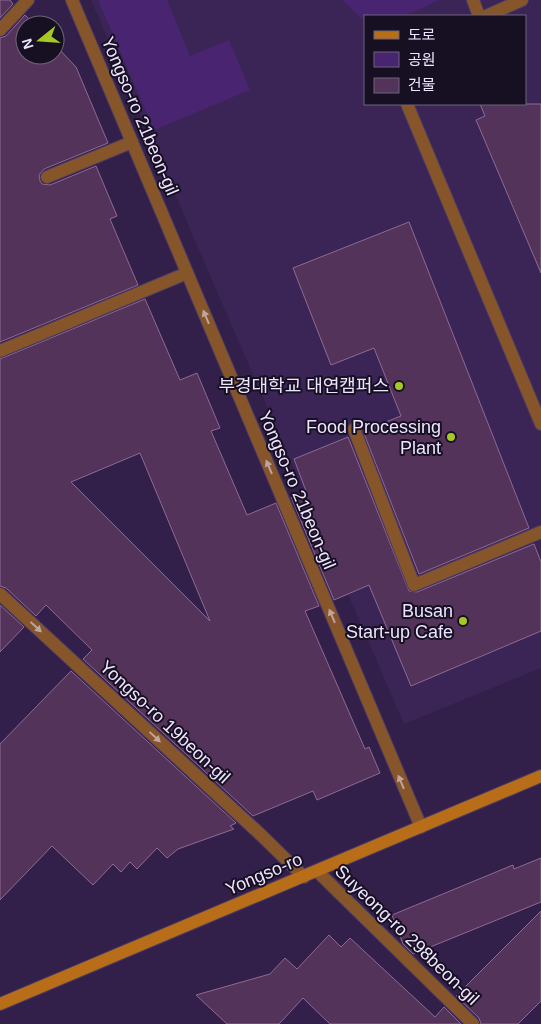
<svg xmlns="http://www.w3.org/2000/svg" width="541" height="1024" viewBox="0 0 541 1024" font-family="Helvetica,'Noto Sans KR',sans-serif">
<rect width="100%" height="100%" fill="#32204a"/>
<path fill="#3a2556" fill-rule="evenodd" d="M91,0H541V668L404,724ZM365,16H525V104H365Z"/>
<g fill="#482471">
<polygon points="98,0 167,0 190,56 229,40 250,90 154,130"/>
<polygon points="343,0 439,0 405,16 365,16 365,22"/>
</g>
<g fill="#54335a" stroke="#8e6a94" fill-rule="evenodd">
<polygon points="0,0 10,0 13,4 0,18"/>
<polygon points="25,15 35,25 25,25 25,55 55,55 55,45 76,67 108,143 44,169 39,175 40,181 42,184 50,185 96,166 117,216 110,219 138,285 0,342 0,38 6,36"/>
<polygon points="480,104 541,104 541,273 476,120 485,116"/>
<polygon points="409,222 529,528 419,574 363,431 401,416 374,348 331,365 293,268"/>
<path d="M145,299L180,380L197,373L220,428L211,431L247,515L276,503L319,606L305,611L365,749L369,747L380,773L317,800L313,791L253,816L83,659L92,650L46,605L36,616L6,588L0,586V359ZM140,453L210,621L71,482Z"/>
<polygon points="348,437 409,591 417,592 534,544 541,562 541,631 411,686 369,585 334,600 291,497 306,491 294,459"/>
<polygon points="0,605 24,627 0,652"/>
<polygon points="71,671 236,823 230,826 234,829 178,849 167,858 157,848 137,869 130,862 121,872 113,864 93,885 52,846 0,900 0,744"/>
<polygon points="541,858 541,902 413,954 403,944 392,915 513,865 514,869"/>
<polygon points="541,911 541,1001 518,1024 481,1024 479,1018 456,996"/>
<polygon points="329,935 341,947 350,938 435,1017 444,1007 461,1024 330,1024 303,998 279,1024 227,1024 196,995 270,974 285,958 297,969"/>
</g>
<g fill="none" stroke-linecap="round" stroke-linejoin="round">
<defs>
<g id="lane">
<polyline points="473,0 479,16"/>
<polyline points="486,16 522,0"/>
<polyline points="407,104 541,424"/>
<polyline points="47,177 132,142"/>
<polyline points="0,351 187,273"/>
<polyline points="354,429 414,585 541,532"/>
</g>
<g id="street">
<polyline points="72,0 421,827"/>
<polyline points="0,30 28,0"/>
<polyline points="0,594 261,835 304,877"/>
<polyline points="317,871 473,1024"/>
</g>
<polyline id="secondary" points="0,1004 541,776"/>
</defs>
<use href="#lane" stroke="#4c3b63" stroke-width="14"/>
<use href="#street" stroke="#4c3b63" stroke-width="14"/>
<use href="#secondary" stroke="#4c3b63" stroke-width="14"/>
<use href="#lane" stroke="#86562a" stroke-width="12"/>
<use href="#street" stroke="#86562a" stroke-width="12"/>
<use href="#secondary" stroke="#b86d18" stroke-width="12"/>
</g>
<defs><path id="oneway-solid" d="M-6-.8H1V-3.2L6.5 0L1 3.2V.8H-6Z" transform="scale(1.25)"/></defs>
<g fill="#bfa49f">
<use href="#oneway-solid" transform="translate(206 317) rotate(-113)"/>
<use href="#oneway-solid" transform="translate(269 467) rotate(-113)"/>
<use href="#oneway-solid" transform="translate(332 616) rotate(-113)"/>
<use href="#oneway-solid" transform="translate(36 627) rotate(43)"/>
<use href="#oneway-solid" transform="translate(155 737) rotate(43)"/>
<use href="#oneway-solid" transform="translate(401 782) rotate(-113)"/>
</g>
<g fill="#a5c822" stroke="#170f22" stroke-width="2">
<circle cx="399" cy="386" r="5"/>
<circle cx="451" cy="437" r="5"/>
<circle cx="463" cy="621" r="5"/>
</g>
<g text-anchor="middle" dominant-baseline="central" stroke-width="4" stroke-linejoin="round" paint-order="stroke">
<g font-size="18" fill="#ede4ff" stroke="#170f22">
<text transform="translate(140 116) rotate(67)">Yongso-ro 21beon-gil</text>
<text transform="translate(297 490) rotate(67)">Yongso-ro 21beon-gil</text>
<text transform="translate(165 722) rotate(43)">Yongso-ro 19beon-gil</text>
<text transform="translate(264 874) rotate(-23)">Yongso-ro</text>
<text transform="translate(407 935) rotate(44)">Suyeong-ro 298beon-gil</text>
</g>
<g font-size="18" fill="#ede4ff" stroke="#170f22" text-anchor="end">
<text x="389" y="386">부경대학교 대연캠퍼스</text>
<text x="441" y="427">Food Processing<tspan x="441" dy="21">Plant</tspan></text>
<text x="453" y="611">Busan<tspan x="453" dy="21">Start-up Cafe</tspan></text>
</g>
</g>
<rect x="364" y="15" width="162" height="90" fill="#170f22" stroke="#6d647a"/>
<rect x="374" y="31" width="25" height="8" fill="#b86d18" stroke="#6d647a"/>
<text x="408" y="40" font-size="15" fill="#ede4ff">도로</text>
<rect x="374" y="52" width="25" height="15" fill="#482471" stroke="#6d647a"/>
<text x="408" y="65" font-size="15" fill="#ede4ff">공원</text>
<rect x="374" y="78" width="25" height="15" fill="#54335a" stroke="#6d647a"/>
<text x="408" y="90" font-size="15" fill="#ede4ff">건물</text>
<g transform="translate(40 40) rotate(253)"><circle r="24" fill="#170f22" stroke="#6d647a"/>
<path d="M0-4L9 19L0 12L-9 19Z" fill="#a5c822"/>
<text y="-8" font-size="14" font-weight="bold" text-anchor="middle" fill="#ede4ff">N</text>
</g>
</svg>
